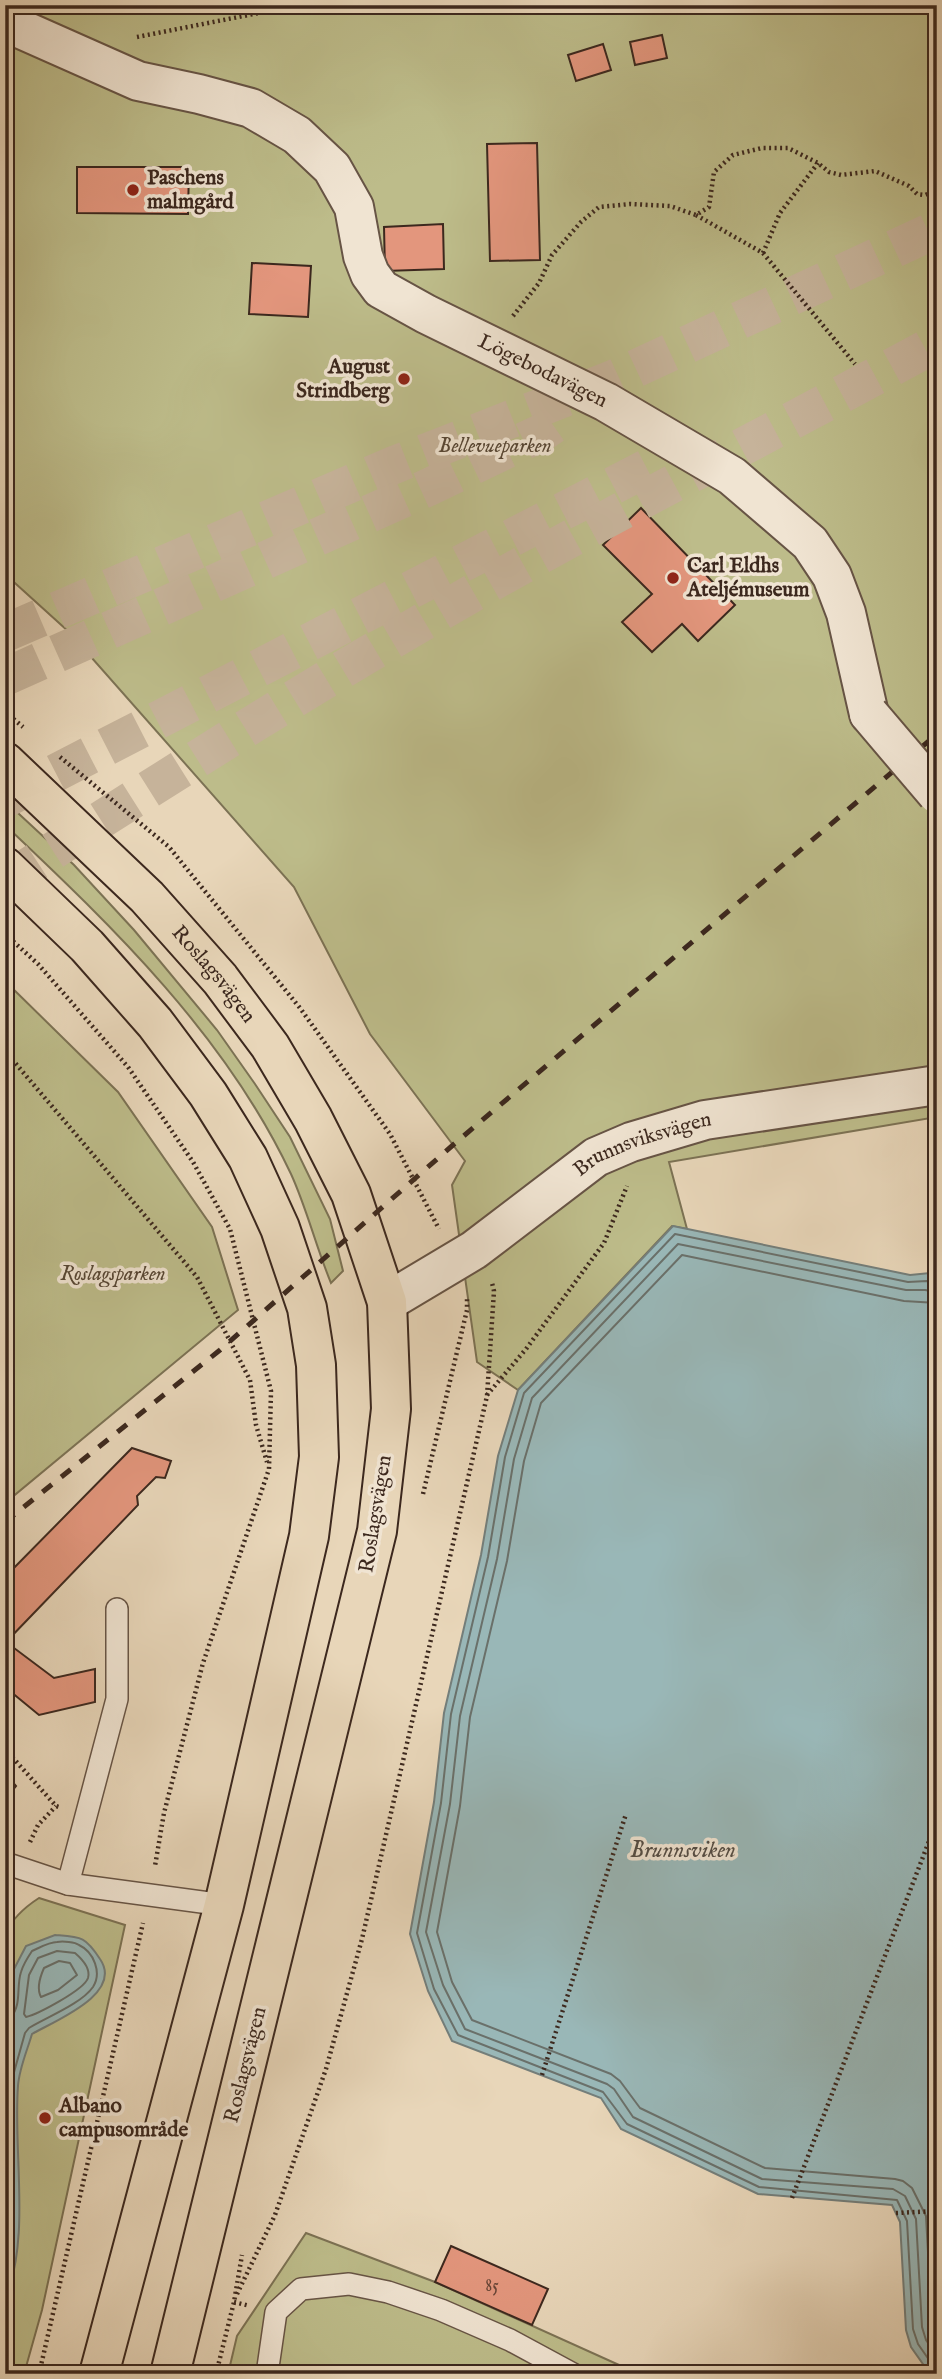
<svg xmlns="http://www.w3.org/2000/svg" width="942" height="2379" viewBox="0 0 942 2379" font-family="'IM FELL English',serif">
<rect width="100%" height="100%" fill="#e8d6b9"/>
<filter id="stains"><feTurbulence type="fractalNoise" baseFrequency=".00286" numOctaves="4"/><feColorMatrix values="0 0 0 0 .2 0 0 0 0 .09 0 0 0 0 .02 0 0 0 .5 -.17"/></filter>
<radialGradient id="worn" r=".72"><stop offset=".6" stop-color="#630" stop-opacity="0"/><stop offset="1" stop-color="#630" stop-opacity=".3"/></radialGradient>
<g fill="#bdbc8a" stroke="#7c7254" stroke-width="2">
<polygon points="5,5 937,5 937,1117 669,1162 687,1229 672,1226 518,1390 477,1362 452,1185 465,1161 370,1034 294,887 69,632 5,574"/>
<path d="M5,801L74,865L134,930L217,1030L255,1084L290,1137L330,1219L343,1271L331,1283C316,1247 307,1209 291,1174C226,1036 114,928 5,825Z"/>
<polygon points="5,981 118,1092 212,1227 238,1310 5,1503"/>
<path d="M39,1898L125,1925L42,2310L24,2374H5V1934C12,1919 25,1907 39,1898Z"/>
<polygon points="306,2233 435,2282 639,2374 228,2374 237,2336"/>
</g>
<g fill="#99b7b7" stroke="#747e7a" stroke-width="2">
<polygon points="673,1226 910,1275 930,1273 937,1279 937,2374 930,2374 911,2347 906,2330 900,2222 892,2205 758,2194 621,2129 601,2098 452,2041 428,1991 410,1934 434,1802 444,1713 481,1555 498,1456 518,1390"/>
<path d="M55,1935C81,1937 85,1936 100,1959C124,1994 54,2021 32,2034C27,2051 19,2069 18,2086C13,2153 31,2237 5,2300V2034L13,1992V1971L26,1946Z"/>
</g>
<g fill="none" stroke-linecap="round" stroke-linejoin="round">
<g stroke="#6a706a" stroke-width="2">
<polyline points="937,1292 925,1290 906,1290 678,1244 532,1398 514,1459 497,1559 460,1716 450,1804 426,1932 443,1985 465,2029 607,2084 614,2089 633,2117 762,2179 893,2189 905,2196 916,2219 922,2327 926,2340 937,2356"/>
<polyline points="937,1303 904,1301 682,1255 541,1403 524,1461 507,1561 470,1717 460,1806 437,1932 452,1982 472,2020 611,2074 620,2081 640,2108 765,2168 895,2179 903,2181 912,2188 926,2216 932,2325 937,2338"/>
<path d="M57,1951L75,1953C82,1959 91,1968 88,1978C84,1990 38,2014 26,2017L24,2014L29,1975L38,1958Z"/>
<path d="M59,1961L70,1963L77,1975L58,1990L41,1997C36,1988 40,1977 44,1968Z"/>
<path d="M5,2018L11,2017C22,2004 16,1987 21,1972C23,1965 28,1957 32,1951C39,1948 49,1942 57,1942C63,1941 75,1942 79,1945C94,1952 102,1973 93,1987C81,2004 47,2017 29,2028L25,2033L11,2083L10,2251L5,2281"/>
<polyline points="935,2374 934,2367 918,2344 913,2329 907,2221 897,2200 759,2187 627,2124 603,2092 458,2035 434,1989 417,1933 441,1803 451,1714 488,1557 505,1457 524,1393 675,1234 908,1282 927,1281 937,1284"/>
</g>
</g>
<g fill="#e3967d" stroke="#3c281e" stroke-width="2">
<polygon points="662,35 667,58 635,65 630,42"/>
<polygon points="603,44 611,70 576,81 568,55"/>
<polygon points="537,143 540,260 490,261 487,144"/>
<polygon points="77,167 189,167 188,214 77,213"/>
<polygon points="443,224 444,269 385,271 384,227"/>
<polygon points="252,263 311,266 308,317 249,314"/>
<polygon points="641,508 735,605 698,641 682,624 652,652 622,622 652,594 603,545"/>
<polygon points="132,1448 171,1461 165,1478 156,1477 137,1496 138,1505 6,1642 54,1678 95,1669 95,1702 39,1715 5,1687 5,1577"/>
<polygon points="5,1773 16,1786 5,1800"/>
<polygon points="451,2246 548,2289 532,2325 435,2282"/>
</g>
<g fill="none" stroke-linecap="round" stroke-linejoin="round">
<g stroke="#c6b39a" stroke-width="38" stroke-dasharray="38 19" stroke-linecap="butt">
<polyline points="5,633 394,465 613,379 937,229"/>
<polyline points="5,677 429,487 543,432 553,425"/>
<polyline points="5,799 647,468"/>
<path d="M5,882C166,777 327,676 494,581C640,499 790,423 937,343"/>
</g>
<defs>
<g id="service">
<polyline points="5,1863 68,1884 224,1905"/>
<polyline points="68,1884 117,1699 117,1609"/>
<polyline points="267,2374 276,2312 301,2289 349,2284 388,2292 441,2310 510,2340 573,2374"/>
</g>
<g id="minor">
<path id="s1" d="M5,22L138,81L199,94L251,108L297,135L332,168L354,207L363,256L370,274L381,289L426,314L606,402L732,476L810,543L832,576L846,613L869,714"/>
<path id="s2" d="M387,1302L474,1250L596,1157L631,1142L705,1120L937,1085"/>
</g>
<g id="primary">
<path id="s3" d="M5,762L147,897L220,979L270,1046L313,1119L351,1194L387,1302L391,1409L377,1531L170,2374"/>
<polyline points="5,867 87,946 155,1023 208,1094 248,1158 280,1228 307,1308 316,1365 319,1457 309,1536 224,1905 99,2374"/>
</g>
</defs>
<use href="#service" stroke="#675445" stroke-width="24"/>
<use href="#minor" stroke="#675445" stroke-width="42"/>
<use href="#primary" stroke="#3c281e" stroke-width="42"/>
<g stroke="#3c281e" stroke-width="4.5" stroke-dasharray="2 3.5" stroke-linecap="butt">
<polyline points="137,37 279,9 400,8 465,12 518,5"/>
<polyline points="937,162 931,166 929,172 937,180"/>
<polyline points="696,215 763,253 855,364"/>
<polyline points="763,253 780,213 818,163"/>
<polyline points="513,316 539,283 552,255 581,222 599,207 630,204 670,206 696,215 709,207 714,172 733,155 762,148 788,148 818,163 829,172 841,175 875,171 909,186 917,194 925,195 937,190"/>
<polyline points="5,712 23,727"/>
<polyline points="60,757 169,847 300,1008 390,1134 439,1229"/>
<polyline points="5,934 38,964 128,1067 193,1162 230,1229 271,1391 269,1469 203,1663 164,1813 155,1866"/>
<polyline points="5,1051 197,1277 250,1380 256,1425 267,1462"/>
<polyline points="487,1395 526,1349 604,1243 627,1186"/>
<polyline points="423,1494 467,1310 467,1298"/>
<polyline points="5,1749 56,1806 59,1807"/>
<polyline points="30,1842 38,1825 56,1806"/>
<polyline points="542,2075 626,1814"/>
<polyline points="792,2198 936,1823"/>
<polyline points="896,2213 937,2211"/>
<polyline points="237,2294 275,2215 326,2069 362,1939 487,1396 494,1291 492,1283"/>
<polyline points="234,2302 250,2306"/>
<polyline points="39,2374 143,1923"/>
<polyline points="216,2374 234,2302 242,2255"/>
</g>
<use href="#service" stroke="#f0e4d2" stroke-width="21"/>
<use href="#minor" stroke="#f0e4d2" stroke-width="38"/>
<use href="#primary" stroke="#e8d6b9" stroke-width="38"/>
<polyline stroke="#3c281e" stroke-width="5" stroke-dasharray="12 12" stroke-linecap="butt" points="5,1522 220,1350 453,1145 937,734"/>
<defs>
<polyline id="minor-bridge" points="869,714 937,794"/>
</defs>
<use href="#minor-bridge" stroke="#675445" stroke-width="42" stroke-linecap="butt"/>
<use href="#minor-bridge" stroke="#f0e4d2" stroke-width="38"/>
</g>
<g fill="#8f2418" stroke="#f0e4d2" stroke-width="2.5">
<circle cx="133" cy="190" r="7"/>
<circle cx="404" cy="379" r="7"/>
<circle cx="673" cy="578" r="7"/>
<circle cx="45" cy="2118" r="7"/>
</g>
<g text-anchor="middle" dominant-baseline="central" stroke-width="7" stroke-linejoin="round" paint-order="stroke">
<g font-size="18" fill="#664436">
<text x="492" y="2286">85</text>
</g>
<g font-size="21" font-weight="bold" fill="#3c281e" stroke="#f0e4d2" text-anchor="start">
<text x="147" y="178">Paschens<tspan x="147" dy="24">malmgård</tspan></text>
<text x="390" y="367" text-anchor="end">August<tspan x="390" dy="24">Strindberg</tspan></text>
<text x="687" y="566">Carl Eldhs<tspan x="687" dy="24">Ateljémuseum</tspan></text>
<text x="59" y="2106">Albano<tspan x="59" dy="24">campusområde</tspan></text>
</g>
<g font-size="21" fill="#3c281e" stroke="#f0e4d2">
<text stroke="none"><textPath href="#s1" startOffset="677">Lögebodavägen</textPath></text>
<text stroke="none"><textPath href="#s3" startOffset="298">Roslagsvägen</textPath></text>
<text stroke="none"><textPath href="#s2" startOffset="303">Brunnsviksvägen</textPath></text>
<text transform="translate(376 1514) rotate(-81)">Roslagsvägen</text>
<text transform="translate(246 2065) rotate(-76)">Roslagsvägen</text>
</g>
<g font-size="21" font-style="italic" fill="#564634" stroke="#f0e4d2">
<text x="495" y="446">Bellevueparken</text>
<text x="113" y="1274">Roslagsparken</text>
</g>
<g font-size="23" font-style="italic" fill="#534c44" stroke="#f0e4d2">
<text x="683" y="1850">Brunnsviken</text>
</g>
</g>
<rect width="942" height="2379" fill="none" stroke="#e8d6b9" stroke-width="28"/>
<rect x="7" y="7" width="928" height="2365" fill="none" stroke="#3c281e" stroke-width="3.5"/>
<rect x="14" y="14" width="914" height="2351" fill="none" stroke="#3c281e" stroke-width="2"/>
<rect width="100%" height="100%" filter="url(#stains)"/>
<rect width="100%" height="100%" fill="url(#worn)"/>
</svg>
